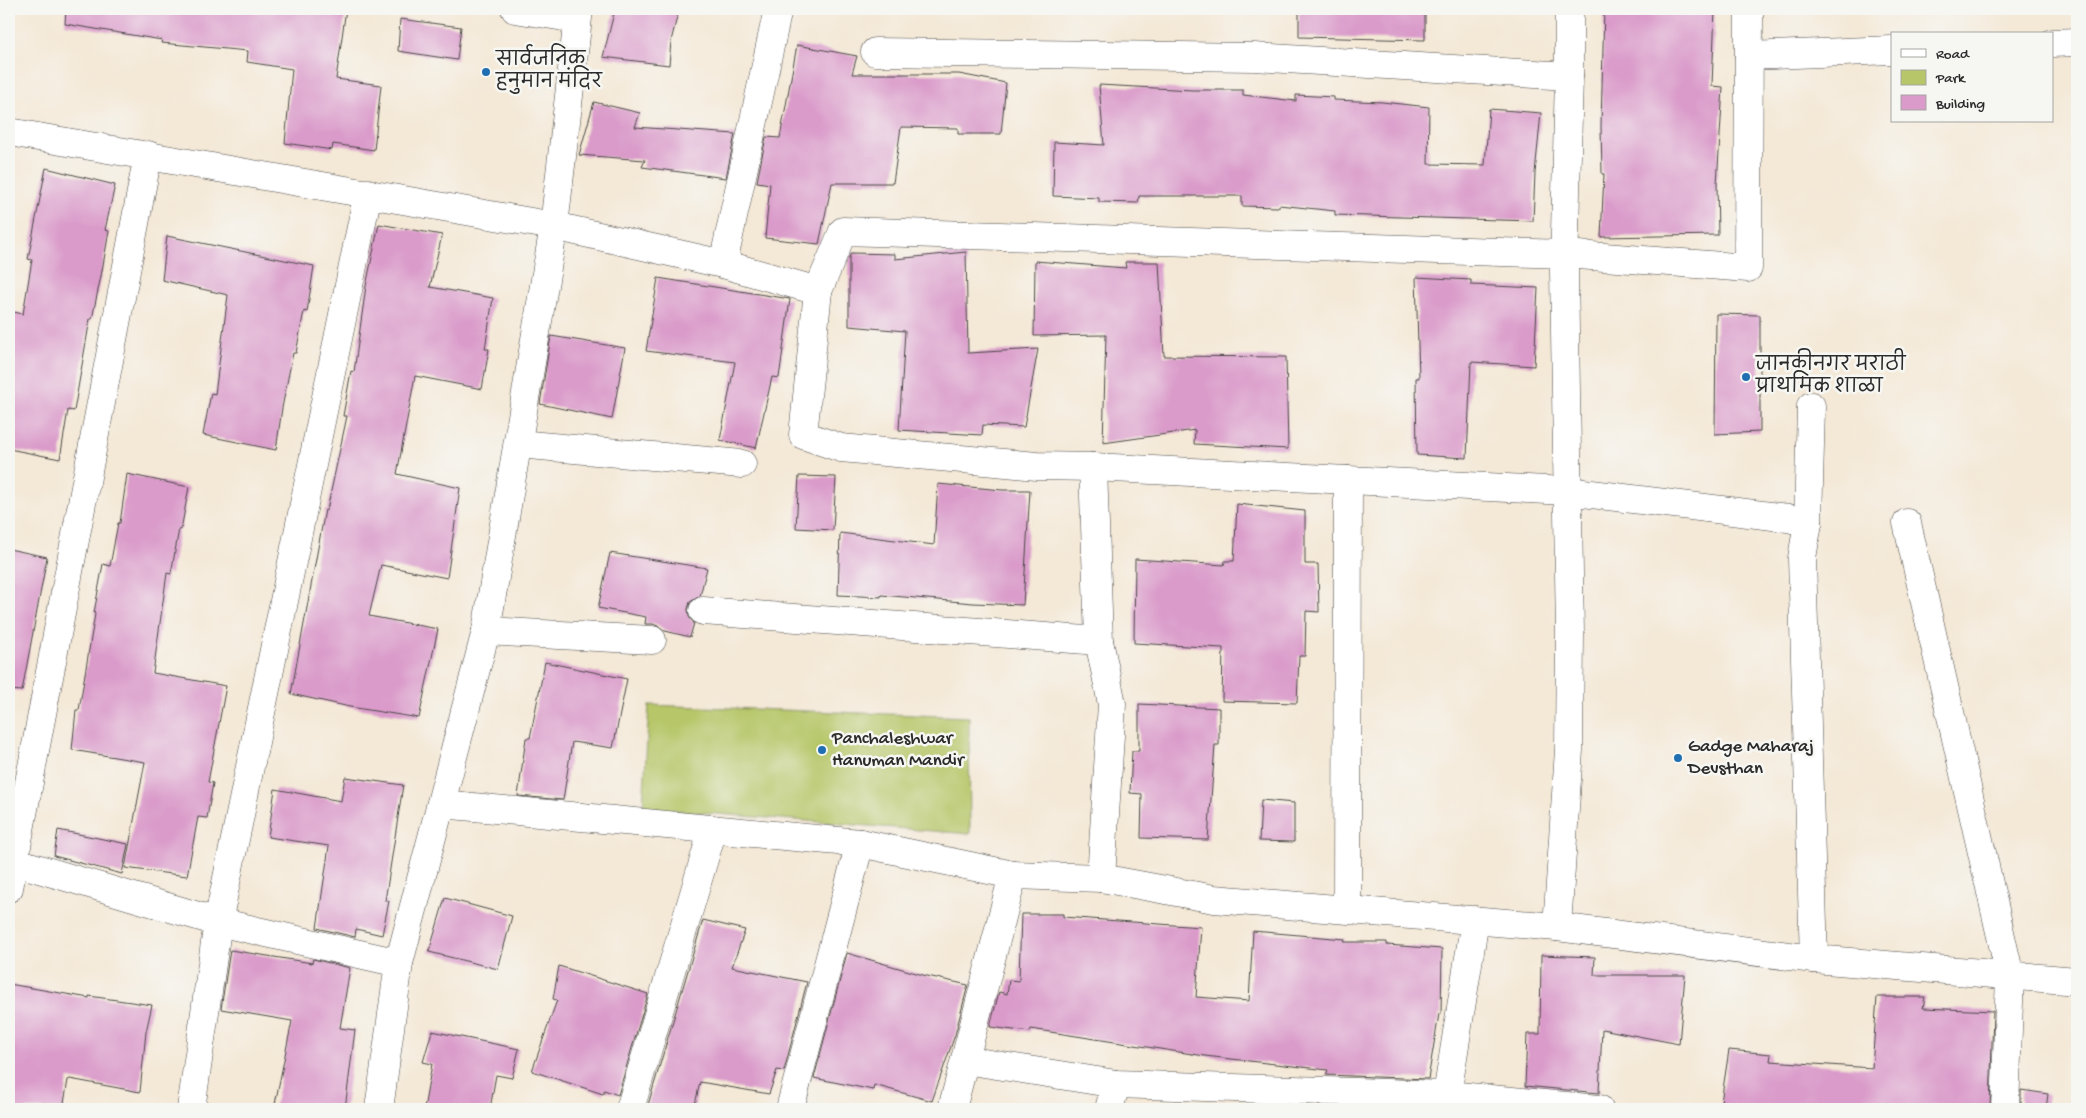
<svg xmlns="http://www.w3.org/2000/svg" width="2086" height="1118" viewBox="0 0 2086 1118" font-family="'Gochi Hand','Playpen Sans Deva',sans-serif">
<rect width="100%" height="100%" fill="#f6f6f2"/>
<filter id="ink" filterUnits="userSpaceOnUse"><feTurbulence type="fractalNoise" baseFrequency=".02" numOctaves="2"/><feDisplacementMap in="SourceGraphic" scale="10" xChannelSelector="R" yChannelSelector="G"/><feConvolveMatrix kernelMatrix="1 2 1 2 8 2 1 2 1" color-interpolation-filters="sRGB"/></filter>
<filter id="wash" filterUnits="userSpaceOnUse"><feTurbulence type="fractalNoise" baseFrequency=".0096" numOctaves="4" result="noise"/><feDisplacementMap in="SourceGraphic" scale="20" xChannelSelector="R" yChannelSelector="G"/><feGaussianBlur stdDeviation="1.12" result="paint"/><feColorMatrix in="noise" values="0 0 0 0 0 0 0 0 0 0 0 0 0 0 0 0 0 1.4 0 .05"/><feComposite in="paint" operator="in"/></filter>
<g filter="url(#wash)">
<rect width="100%" height="100%" fill="#f4e8d6"/>
<polygon fill="#b6c668" stroke="#70784a" points="649,705 969,717 970,834 643,808"/>
<g id="blocks">
<g fill="#da9bca">
<polygon points="66,9 346,9 336,79 381,85 374,150 333,144 332,150 285,143 292,69 247,62 248,51 161,43 162,40 65,24"/>
<polygon points="615,9 679,9 671,41 669,65 603,57"/>
<polygon points="1299,9 1425,9 1425,40 1299,37"/>
<polygon points="1604,9 1715,9 1712,86 1723,87 1717,184 1718,235 1601,237 1604,174 1602,174 1601,126"/>
<polygon points="400,19 461,27 457,60 398,51"/>
<polygon points="797,45 857,56 852,74 959,74 1006,83 1001,134 958,134 958,128 901,127 893,183 832,183 819,244 765,238 770,184 757,182 766,137 780,138"/>
<polygon points="1099,85 1192,90 1243,90 1243,95 1296,101 1296,95 1334,97 1334,100 1382,102 1429,107 1428,164 1485,165 1489,109 1541,113 1535,173 1533,221 1335,215 1335,211 1279,205 1279,207 1242,206 1242,196 1139,196 1138,203 1099,202 1099,198 1053,196 1054,142 1104,145"/>
<polygon points="594,102 640,113 635,127 735,134 726,178 642,167 645,160 579,155"/>
<polygon points="46,168 115,185 105,230 109,231 102,271 92,319 90,319 74,411 68,410 60,459 9,449 9,311 23,314 32,260 28,259"/>
<polygon points="379,224 442,235 430,287 493,298 485,349 489,349 482,389 415,376 397,474 460,488 447,578 381,565 369,616 438,629 419,718 350,707 291,694 325,510 327,510 347,416 343,416 351,371 354,372 366,286"/>
<polygon points="167,236 314,266 307,312 304,311 296,353 293,353 282,408 276,450 203,435 211,393 215,394 228,295 162,280"/>
<polygon points="966,252 968,353 1038,349 1024,427 983,425 982,435 899,430 905,331 849,326 849,258 851,253 895,254 895,259"/>
<polygon points="1035,261 1126,268 1125,262 1159,262 1164,356 1286,357 1288,449 1194,444 1195,430 1103,443 1106,335 1034,336"/>
<polygon points="1416,277 1471,280 1471,285 1538,288 1534,366 1471,362 1467,458 1417,455 1416,378 1419,378"/>
<polygon points="658,278 790,299 779,378 772,377 756,448 720,440 735,362 646,351"/>
<polygon points="1716,314 1760,315 1760,432 1715,434"/>
<polygon points="551,336 625,348 612,419 540,404"/>
<polygon points="127,474 189,487 181,530 179,529 171,574 167,573 153,673 226,686 208,782 213,783 207,818 198,817 187,876 125,868 145,762 72,750 76,710 79,710 95,614 94,613 103,564 110,566 118,523 120,523"/>
<polygon points="799,476 836,477 833,530 796,528"/>
<polygon points="938,484 1002,490 1030,490 1023,605 973,603 881,595 881,597 838,595 840,533 934,545"/>
<polygon points="1237,504 1305,511 1305,564 1318,564 1319,612 1306,611 1305,656 1299,656 1297,703 1222,701 1223,648 1134,643 1135,559 1224,565 1225,561 1234,561"/>
<polygon points="9,549 47,557 22,691 9,690"/>
<polygon points="610,553 707,568 700,596 690,602 688,609 689,617 694,623 690,637 665,631 660,627 653,624 645,624 646,617 598,608"/>
<polygon points="545,662 627,679 613,748 572,742 563,800 518,796 526,738 530,738"/>
<polygon points="1139,704 1219,708 1219,745 1215,745 1208,840 1141,838 1142,794 1130,793 1132,751 1139,751"/>
<polygon points="345,777 403,785 385,901 389,901 382,935 356,929 355,937 317,928 329,846 268,837 275,789 341,801"/>
<polygon points="1261,800 1294,803 1294,842 1259,841"/>
<polygon points="58,830 128,844 122,874 54,856"/>
<polygon points="445,898 512,916 498,969 429,952"/>
<polygon points="1021,914 1063,914 1063,917 1201,927 1196,997 1249,1001 1253,931 1345,939 1344,942 1387,942 1387,945 1442,949 1441,1015 1439,1014 1428,1079 1326,1075 1328,1070 1205,1056 1031,1029 1030,1032 990,1027 999,992 1007,994 1009,980 1019,981"/>
<polygon points="703,920 745,930 732,967 807,982 784,1071 777,1070 769,1094 700,1082 694,1109 661,1109 648,1105"/>
<polygon points="230,950 312,963 313,959 350,968 340,1028 355,1030 345,1109 274,1109 292,1021 221,1009"/>
<polygon points="847,953 923,975 968,985 955,1035 932,1101 874,1085 873,1090 814,1078"/>
<polygon points="1541,955 1595,957 1594,975 1685,975 1679,1044 1602,1029 1599,1093 1525,1086 1527,1034 1540,1034"/>
<polygon points="559,966 648,994 618,1095 604,1090 603,1094 532,1071 557,1000 553,999"/>
<polygon points="9,984 89,998 89,996 152,1005 146,1032 140,1092 70,1079 68,1080 63,1109 9,1109"/>
<polygon points="1877,997 1925,997 1923,1008 1993,1011 1990,1109 1720,1109 1729,1050 1771,1054 1770,1061 1872,1068"/>
<polygon points="432,1031 519,1049 512,1078 496,1075 490,1109 424,1109 432,1064 423,1062"/>
<polygon points="2021,1090 2048,1094 2046,1109 2021,1109"/>
<polygon points="1319,1106 1405,1109 1318,1109"/>
</g>
</g>
</g>
<g filter="url(#ink)">
<use href="#blocks" fill-opacity="0" stroke="#494745" stroke-width="1"/>
<g fill="none" stroke-linecap="round" stroke-linejoin="round">
<defs>
<g id="minor">
<polyline points="515,9 577,19"/>
<polyline points="1749,9 1748,268 1565,254 843,231 818,291 803,435 841,448 1037,466 1093,467 1567,491 1788,518 1808,523"/>
<polyline points="2052,43 2077,42"/>
<polyline points="875,52 1254,57 1569,76"/>
<polyline points="1749,56 1892,50"/>
<polyline points="9,132 554,226 723,264 778,9"/>
<polyline points="723,264 818,291"/>
<polyline points="1811,406 1808,523 1802,558 1814,959"/>
<polyline points="518,444 742,464"/>
<polyline points="1093,467 1099,641 1112,704 1101,878"/>
<polyline points="1907,523 2010,976 2005,1109"/>
<polyline points="703,611 1099,641"/>
<polyline points="486,631 652,640"/>
<polyline points="441,804 860,843 1013,875 1101,878 1214,899 1557,927 1814,959 2077,981"/>
<polyline points="9,860 218,922 399,963"/>
<polyline points="9,888 148,155"/>
<polyline points="1347,909 1348,480"/>
<polyline points="1557,927 1569,750 1570,633 1564,271 1569,76 1569,9"/>
<polyline points="965,1060 1116,1084 1447,1095 1599,1109"/>
<polyline points="191,1109 218,922 368,193"/>
<polyline points="379,1109 399,963 486,631 554,226 579,9"/>
<polyline points="630,1109 713,829"/>
<polyline points="790,1109 860,843"/>
<polyline points="952,1109 1013,875"/>
<polyline points="1109,1109 1116,1084"/>
<polyline points="1443,1109 1447,1095 1475,920"/>
</g>
</defs>
<use href="#minor" stroke="#494745" stroke-width="29"/>
<use href="#minor" stroke="#fff" stroke-width="28"/>
</g>
</g>
<g fill="#1f6fb2" stroke="#f6f6f2" stroke-width="2">
<circle cx="486" cy="72" r="5"/>
<circle cx="1746" cy="377" r="5"/>
<circle cx="822" cy="750" r="5"/>
<circle cx="1678" cy="758" r="5"/>
</g>
<g text-anchor="middle" dominant-baseline="central" stroke-width="5" stroke-linejoin="round" paint-order="stroke">
<g font-size="19" fill="#2b2b2b" stroke="#f6f6f2" text-anchor="start">
<text x="496" y="61">सार्वजनिक<tspan x="496" dy="22">हनुमान मंदिर</tspan></text>
<text x="1756" y="366">जानकीनगर मराठी<tspan x="1756" dy="22">प्राथमिक शाळा</tspan></text>
<text x="832" y="739">Panchaleshwar<tspan x="832" dy="22">Hanuman Mandir</tspan></text>
<text x="1688" y="747">Gadge Maharaj<tspan x="1688" dy="22">Devsthan</tspan></text>
</g>
</g>
<rect width="2086" height="1118" fill="none" stroke="#f6f6f2" stroke-width="30"/>
<rect x="1891" y="32" width="162" height="90" fill="#f6f6f2" stroke="#a5a5a2"/>
<rect x="1901" y="49" width="25" height="8" fill="#ffffff" stroke="#a5a5a2"/>
<text x="1936" y="58" font-size="15" fill="#2b2b2b">Road</text>
<rect x="1901" y="70" width="25" height="15" fill="#b6c668" stroke="#a5a5a2"/>
<text x="1936" y="82" font-size="15" fill="#2b2b2b">Park</text>
<rect x="1901" y="95" width="25" height="15" fill="#da9bca" stroke="#a5a5a2"/>
<text x="1936" y="108" font-size="15" fill="#2b2b2b">Building</text>
</svg>
